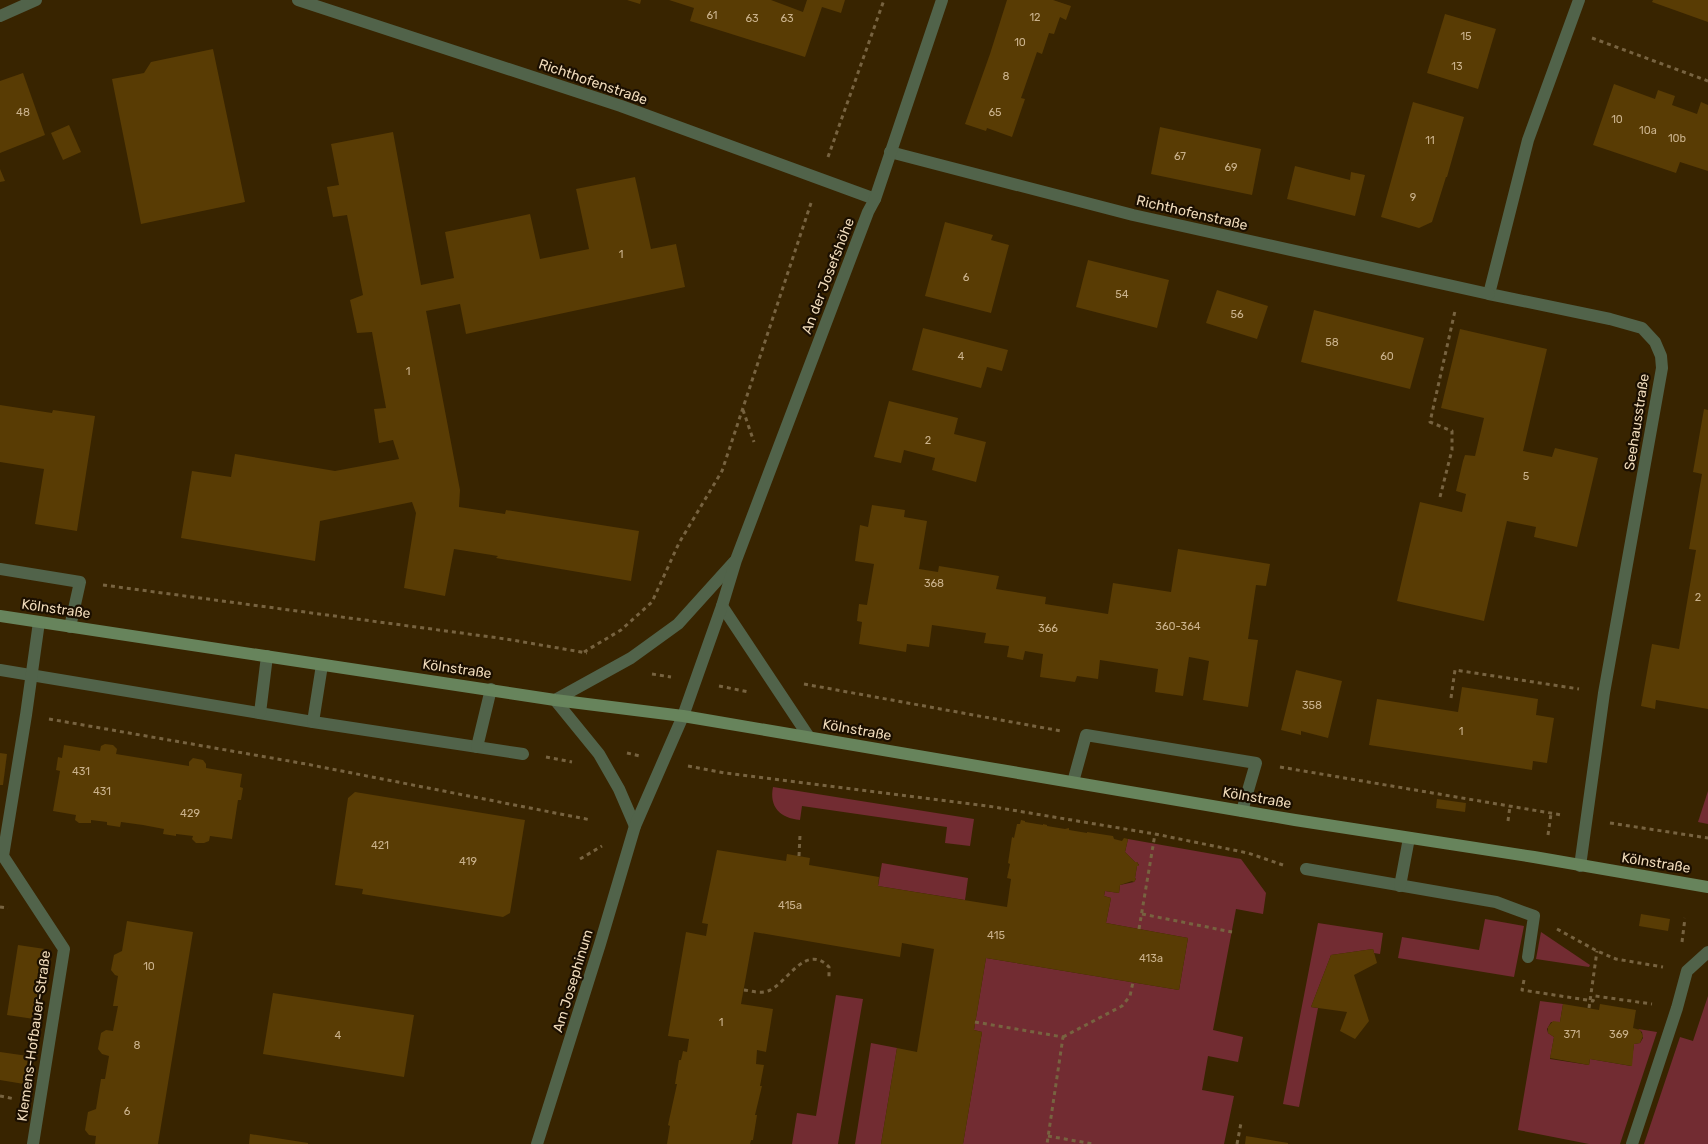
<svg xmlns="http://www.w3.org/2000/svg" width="1708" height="1144" viewBox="0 0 1708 1144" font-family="Rubik,sans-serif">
<rect width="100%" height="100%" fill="#382400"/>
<g fill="#722c32">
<path d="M773,787L974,819L970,846L945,843L947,827L802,806L800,820C780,818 769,807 773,787Z"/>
<polygon points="1708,791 1708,824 1698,822"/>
<polygon points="1128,839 1241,859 1266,893 1263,914 1236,909 1213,1030 1243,1037 1238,1062 1208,1056 1202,1090 1234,1096 1224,1144 963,1144 982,1032 974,1030 986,958 1179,990 1188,938 1106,923 1111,898 1104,896 1105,891 1119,893 1120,885 1134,882 1136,879 1135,878 1137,866 1139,865 1137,862 1135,862 1125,852"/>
<polygon points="882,863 968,878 965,900 878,886"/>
<polygon points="1485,919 1524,926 1514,977 1398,958 1402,937 1479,950"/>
<polygon points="1318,923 1383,933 1380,954 1374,953 1373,949 1331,955 1311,1007 1318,1008 1299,1107 1283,1104"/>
<polygon points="1541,932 1590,965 1589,967 1536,959"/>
<polygon points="836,995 863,999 838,1144 792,1144 797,1113 816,1116"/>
<polygon points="1708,996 1708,1144 1644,1144 1680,1037 1693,1041"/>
<polygon points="1540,1001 1563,1004 1560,1022 1551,1022 1547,1029 1548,1033 1554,1037 1550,1059 1589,1065 1590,1059 1631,1066 1634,1044 1640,1043 1643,1038 1642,1032 1638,1029 1657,1032 1620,1144 1589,1144 1518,1130"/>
<polygon points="871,1043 897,1048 881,1144 855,1144"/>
</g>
<g fill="#593c04">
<polygon points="627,0 641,0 640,4"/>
<polygon points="669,0 771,0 803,12 807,0 845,0 841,13 822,7 805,57 690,21 694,8"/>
<polygon points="1007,0 1053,0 1071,6 1066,20 1060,17 1054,34 1049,33 1042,54 1037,52 1021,98 1025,99 1012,137 987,128 986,131 965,124 990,54"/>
<polygon points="1653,0 1708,0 1708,22 1652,2"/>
<polygon points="1445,14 1496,29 1478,89 1427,73"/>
<polygon points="213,49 245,202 141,224 112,79 144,73 151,62"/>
<polygon points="23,73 45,135 0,153 0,81"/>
<polygon points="1614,84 1655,99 1658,90 1675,96 1672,105 1697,114 1701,102 1708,105 1708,171 1680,162 1676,173 1593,145"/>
<polygon points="1413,102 1464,117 1447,177 1446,177 1432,222 1419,228 1381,217"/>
<polygon points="69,125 81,152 63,160 51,133"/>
<polygon points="1160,127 1261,149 1252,195 1151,174"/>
<polygon points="393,132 421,285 454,278 445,232 530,214 540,259 589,249 576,189 635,177 651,249 676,244 685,287 466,334 460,304 426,311 460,490 459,507 505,514 506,510 639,531 631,581 496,558 498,556 454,549 445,596 404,588 416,513 412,502 320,521 315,561 181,538 192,471 231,477 235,454 335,471 399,459 393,440 379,443 374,409 386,408 372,332 357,333 350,300 363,295 347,215 333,217 327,187 339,185 331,144"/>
<polygon points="1295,166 1350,180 1351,172 1365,175 1355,216 1287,199"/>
<polygon points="0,169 5,181 0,182"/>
<polygon points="945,222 993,235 991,240 1009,245 991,313 925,296"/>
<polygon points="1088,260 1169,280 1157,328 1076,307"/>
<polygon points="1217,290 1268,306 1257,339 1206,323"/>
<polygon points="1314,310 1424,338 1410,389 1301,362"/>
<polygon points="923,328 1008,350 1002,371 987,367 981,388 912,370"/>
<polygon points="1460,329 1547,349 1523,451 1552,457 1555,448 1598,458 1577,547 1534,537 1536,527 1507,521 1484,621 1397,601 1420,502 1462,512 1466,494 1456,491 1463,461 1465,455 1475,456 1484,418 1441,408"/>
<polygon points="889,401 958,418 954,434 986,442 976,482 932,470 935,458 904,450 901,463 874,457"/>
<polygon points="0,405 52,413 53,410 95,416 77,531 35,524 44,469 0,462"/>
<polygon points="1704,409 1708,410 1708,709 1656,700 1655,709 1641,706 1652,644 1679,649 1696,550 1689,549 1702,474 1693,472"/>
<polygon points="872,505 905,510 904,517 927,521 919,569 938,572 939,566 999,576 996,589 1046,597 1045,604 1108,614 1113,583 1171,592 1178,549 1270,564 1266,586 1256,585 1248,639 1258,640 1248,707 1203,700 1209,661 1200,659 1189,657 1183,696 1155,692 1158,669 1100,660 1098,679 1077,676 1075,682 1040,677 1043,654 1025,651 1023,660 1007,657 1009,646 984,643 986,633 932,625 929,647 907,644 906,652 859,644 862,622 857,621 859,604 867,605 874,564 855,561 860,525 868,527"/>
<polygon points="1296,670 1342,681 1328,738 1301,731 1301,735 1281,730"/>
<polygon points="1462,687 1538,699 1536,715 1554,718 1547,763 1533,761 1532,770 1369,745 1377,699 1458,712"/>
<polygon points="105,744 113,745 117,749 116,754 189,766 189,762 193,758 203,760 206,764 206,768 242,774 240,787 243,788 241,800 238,800 232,839 210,836 209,841 204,843 196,843 192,839 193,836 176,834 176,836 163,834 164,829 143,825 121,822 120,827 107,825 107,822 91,820 91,823 79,823 75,820 76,815 53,811 60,771 56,770 58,757 62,758 64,745 100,751 101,746"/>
<polygon points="0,753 7,754 3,785 0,785"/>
<polygon points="355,792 525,820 510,913 503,917 362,894 363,889 335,885 348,798"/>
<polygon points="1437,799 1466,803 1465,812 1436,808"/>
<polygon points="1021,820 1025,821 1025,822 1043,825 1043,824 1047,825 1047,826 1065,829 1069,828 1069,830 1087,833 1087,832 1113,836 1114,839 1122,841 1124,838 1128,839 1125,852 1135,862 1137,862 1139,866 1137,866 1135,878 1136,879 1134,882 1132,881 1120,885 1119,893 1105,891 1104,896 1111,898 1106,923 1188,938 1179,990 986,958 974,1030 982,1032 963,1144 881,1144 897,1048 917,1052 934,949 902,943 900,957 754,932 741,1004 773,1009 766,1052 757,1050 756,1064 764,1065 760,1086 762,1086 755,1115 757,1115 753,1140 751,1140 750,1144 667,1144 670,1126 668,1125 677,1084 675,1084 679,1060 681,1060 683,1051 687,1052 689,1039 668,1036 686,932 706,936 708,924 702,923 717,850 786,861 787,854 810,858 809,865 879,877 878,886 1007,907 1011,879 1007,878 1010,864 1008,863 1012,837 1014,838 1017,824 1020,824"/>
<polygon points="1641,914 1670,919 1668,931 1639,926"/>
<polygon points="127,921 193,932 158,1144 95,1144 96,1136 89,1135 85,1130 88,1112 96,1109 101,1079 105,1079 109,1056 102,1054 98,1049 101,1033 106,1030 113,1031 118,1006 113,1006 118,976 115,975 111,970 114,955 122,951"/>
<polygon points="18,945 45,949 34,1019 7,1015"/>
<polygon points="1373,949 1377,963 1354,975 1369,1021 1355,1039 1340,1031 1347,1012 1311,1007 1331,955"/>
<polygon points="273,993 414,1015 404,1077 263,1054"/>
<polygon points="1563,1004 1599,1010 1600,1004 1636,1010 1633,1028 1640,1030 1643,1036 1640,1043 1634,1044 1632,1066 1590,1059 1589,1065 1550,1058 1554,1037 1548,1033 1548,1027 1553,1021 1560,1022"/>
<polygon points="0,1052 28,1056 24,1084 0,1080"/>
<polygon points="250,1134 308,1143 308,1144 249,1144"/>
<polygon points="1246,1136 1288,1143 1288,1144 1245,1144"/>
</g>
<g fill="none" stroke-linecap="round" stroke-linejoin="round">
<g stroke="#776340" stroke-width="3" stroke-dasharray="4 4" stroke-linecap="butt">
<polyline points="1592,38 1708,81"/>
<polyline points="828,157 884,0"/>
<polyline points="743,410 754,442"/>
<polyline points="1440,497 1452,450 1452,431 1430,422 1455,311"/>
<polyline points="103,585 506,639 587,653"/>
<polyline points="584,652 621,630 652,602 679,543 722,471 812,200"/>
<polyline points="652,674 671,677"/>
<polyline points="804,684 1061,731"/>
<polyline points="719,686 749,692"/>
<polyline points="1451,698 1455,670 1579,689"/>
<polyline points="49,719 306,764 591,820"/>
<polyline points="627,753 640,756"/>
<polyline points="546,757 572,762"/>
<polyline points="688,766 725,773 988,806 1155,834 1248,853 1283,865"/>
<polyline points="1280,767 1562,815"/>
<polyline points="1508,821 1510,806"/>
<polyline points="1610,823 1708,838"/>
<polyline points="1548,835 1551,814"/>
<polyline points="799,856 800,835"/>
<polyline points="580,859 602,846"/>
<polyline points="0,907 8,908"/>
<polyline points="1142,914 1232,932"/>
<polyline points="1139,929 1155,834"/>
<polyline points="1557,929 1597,951 1616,959 1663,967"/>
<polyline points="1682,942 1685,918"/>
<polyline points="1524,980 1522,990 1593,1001 1595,996 1652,1004"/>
<path d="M744,990C752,991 760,994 768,991C787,984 805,942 829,967V977"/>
<polyline points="1589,1008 1597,951"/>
<polyline points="975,1022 1063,1037 1047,1144"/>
<polyline points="1063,1037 1122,1006 1130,996 1133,982"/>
<polyline points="0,1096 15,1099"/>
<polyline points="1048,1136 1093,1144"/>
<polyline points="1237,1144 1241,1123"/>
</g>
<g stroke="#51634a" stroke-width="12">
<polyline points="0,569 80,582 70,627"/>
<polyline points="0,670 313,722 523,754"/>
<polyline points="260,713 267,656"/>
<polyline points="313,722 322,665"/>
<polyline points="477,747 491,689"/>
<polyline points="1073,782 1086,735 1256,763 1242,811"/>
<polyline points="1306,869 1496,902 1534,916 1528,957"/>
<polyline points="1400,886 1409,838"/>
<polyline points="33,1144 64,949 3,856 26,715 39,622"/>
<polyline points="1632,1144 1677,1008 1687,971 1708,952"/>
</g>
<g stroke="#51634a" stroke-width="12">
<polyline points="298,0 621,106 875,199"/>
<polyline points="1579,0 1528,140 1489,294 1610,319 1642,328 1655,342 1661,356 1662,368 1604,693 1580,866"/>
<polyline points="0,16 36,0"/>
<polyline points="890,152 1133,215 1489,294"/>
</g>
<g stroke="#51634a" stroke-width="12">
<polyline points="722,606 809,737"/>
<polyline points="635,826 619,789 599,754 555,700 631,658 678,624 734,562"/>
<polyline points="537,1144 600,944 635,826 683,716 722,606 736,560 868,212 875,199 942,0"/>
</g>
<polyline stroke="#67845c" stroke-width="12" points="0,616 555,700 683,716 1295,820 1534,857 1708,887"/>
</g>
<g text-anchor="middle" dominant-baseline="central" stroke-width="4.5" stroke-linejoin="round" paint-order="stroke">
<g font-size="11" fill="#cab28c">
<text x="712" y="15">61</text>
<text x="1035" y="17">12</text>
<text x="752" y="18">63</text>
<text x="787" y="18">63</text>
<text x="1466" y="36">15</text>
<text x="1020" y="42">10</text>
<text x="1457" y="66">13</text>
<text x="1006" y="76">8</text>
<text x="23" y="112">48</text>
<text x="995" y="112">65</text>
<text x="1617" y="119">10</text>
<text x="1648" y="130">10a</text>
<text x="1677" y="138">10b</text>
<text x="1430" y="140">11</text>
<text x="1180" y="156">67</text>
<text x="1231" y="167">69</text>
<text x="1413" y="197">9</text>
<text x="621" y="254">1</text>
<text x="966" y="277">6</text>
<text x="1122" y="294">54</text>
<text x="1237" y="314">56</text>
<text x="1332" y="342">58</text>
<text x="961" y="356">4</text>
<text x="1387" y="356">60</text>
<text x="408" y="371">1</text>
<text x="928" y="440">2</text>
<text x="1526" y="476">5</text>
<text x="934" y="583">368</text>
<text x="1698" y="597">2</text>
<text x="1178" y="626">360-364</text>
<text x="1048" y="628">366</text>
<text x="1312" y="705">358</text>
<text x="1461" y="731">1</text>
<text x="81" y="771">431</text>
<text x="102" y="791">431</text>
<text x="190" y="813">429</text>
<text x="380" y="845">421</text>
<text x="468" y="861">419</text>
<text x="790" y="905">415a</text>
<text x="996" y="935">415</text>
<text x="1151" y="958">413a</text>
<text x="149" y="966">10</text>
<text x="721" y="1022">1</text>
<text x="1572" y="1034">371</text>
<text x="1619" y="1034">369</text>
<text x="338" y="1035">4</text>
<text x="137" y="1045">8</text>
<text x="127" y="1111">6</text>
</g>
<g font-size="14" fill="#efdaba" stroke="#1b0f00">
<text transform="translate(593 82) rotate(19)">Richthofenstraße</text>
<text transform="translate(1192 213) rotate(13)">Richthofenstraße</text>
<text transform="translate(828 276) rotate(-69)">An der Josefshöhe</text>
<text transform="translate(1637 422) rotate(-81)">Seehausstraße</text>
<text transform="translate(56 609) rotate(8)">Kölnstraße</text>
<text transform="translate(457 669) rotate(8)">Kölnstraße</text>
<text transform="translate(857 730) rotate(10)">Kölnstraße</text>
<text transform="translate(1257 798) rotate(10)">Kölnstraße</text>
<text transform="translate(1656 863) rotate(9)">Kölnstraße</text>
<text transform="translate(573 981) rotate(-73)">Am Josephinum</text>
<text transform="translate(34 1036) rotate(-82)">Klemens-Hofbauer-Straße</text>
</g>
</g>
</svg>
